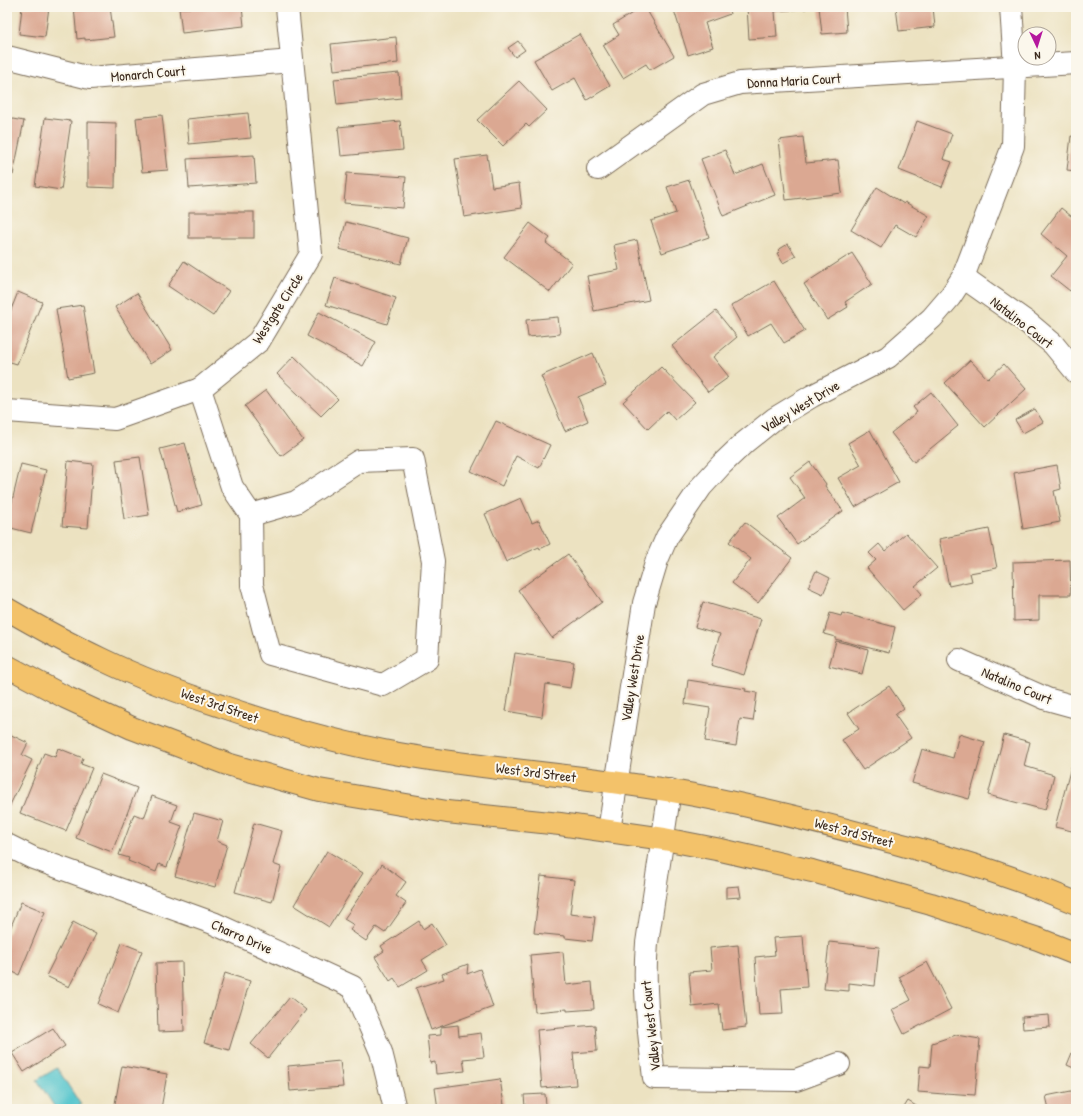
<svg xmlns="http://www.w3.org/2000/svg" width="1083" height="1116" viewBox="0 0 1083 1116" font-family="'Patrick Hand',sans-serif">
<rect width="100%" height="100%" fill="#fbf7ec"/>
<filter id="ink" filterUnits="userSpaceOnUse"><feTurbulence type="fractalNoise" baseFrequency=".025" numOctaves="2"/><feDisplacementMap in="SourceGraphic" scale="8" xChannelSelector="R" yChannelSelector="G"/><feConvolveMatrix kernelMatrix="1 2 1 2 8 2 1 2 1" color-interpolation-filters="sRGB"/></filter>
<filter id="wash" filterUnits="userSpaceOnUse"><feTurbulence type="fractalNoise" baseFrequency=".012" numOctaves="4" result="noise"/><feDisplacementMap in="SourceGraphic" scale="16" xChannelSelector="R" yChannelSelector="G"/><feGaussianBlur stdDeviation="0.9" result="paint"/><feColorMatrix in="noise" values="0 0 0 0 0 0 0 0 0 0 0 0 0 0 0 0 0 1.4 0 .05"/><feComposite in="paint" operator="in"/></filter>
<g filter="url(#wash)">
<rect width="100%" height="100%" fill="#ece2c1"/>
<polygon fill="#59c6cd" stroke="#4a7876" points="57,1068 81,1105 75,1109 56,1109 37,1080"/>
<g id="blocks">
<g fill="#dba892">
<polygon points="22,7 49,7 45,37 19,34"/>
<polygon points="74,7 110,7 114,37 85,40 85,38 77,39"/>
<polygon points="242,7 244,26 182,33 179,8"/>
<polygon points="642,7 645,7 674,56 650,70 646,64 623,78 603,45 619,35 613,25"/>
<polygon points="673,7 728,7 730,14 705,23 713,47 688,55"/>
<polygon points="747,7 806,7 806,9 775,11 777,37 749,39"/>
<polygon points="819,7 845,7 847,32 822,34"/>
<polygon points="896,7 933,7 935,27 899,31"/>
<polygon points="580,34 610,86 587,100 575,78 552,91 534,60"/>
<polygon points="396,37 398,63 334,70 331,44"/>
<polygon points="518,41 525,50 515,57 508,48"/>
<polygon points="399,73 401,98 337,105 334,79"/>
<polygon points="519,81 547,110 529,127 526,124 503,146 477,120"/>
<polygon points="248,113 251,138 189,144 187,119"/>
<polygon points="162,115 168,170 142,172 136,118"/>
<polygon points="7,118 24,121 13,175 7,173"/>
<polygon points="45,118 71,121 61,190 35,186"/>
<polygon points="400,121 403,150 341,156 338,127"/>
<polygon points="917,121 952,134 943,159 952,162 942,187 899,170"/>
<polygon points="88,122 116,123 115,188 88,187"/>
<polygon points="1071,136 1076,137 1076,171 1067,170"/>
<polygon points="803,137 806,163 838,160 842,193 786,200 779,140"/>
<polygon points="725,150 735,175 763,164 775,195 723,216 701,159"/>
<polygon points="254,155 256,183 189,188 187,159"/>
<polygon points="487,155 492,187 519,183 522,208 464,217 455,159"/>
<polygon points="347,173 406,177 403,208 344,203"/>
<polygon points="689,180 709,237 662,253 651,221 676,213 667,187"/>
<polygon points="877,187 904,204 905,202 929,216 916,237 895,225 881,248 851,230"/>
<polygon points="1061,208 1076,220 1076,284 1070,291 1051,276 1067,256 1041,234"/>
<rect x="189" y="212" width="65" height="26"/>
<polygon points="346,222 408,238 401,264 339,249"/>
<polygon points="530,223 550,238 546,243 572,263 550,292 504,257"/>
<polygon points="637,240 649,300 594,311 587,276 619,270 614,245"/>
<polygon points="788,244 796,256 783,263 777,253 780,252 778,250"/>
<polygon points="852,253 872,284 845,302 848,307 827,320 804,284"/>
<polygon points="184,261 229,291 213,316 168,286"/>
<polygon points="335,278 396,298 387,324 326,305"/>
<polygon points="774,281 805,331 784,343 771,323 748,336 731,306"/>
<polygon points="18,292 42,302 17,364 7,361 7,320"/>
<polygon points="137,293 172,350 150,364 115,307"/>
<polygon points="83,305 94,373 68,378 56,309"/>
<polygon points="716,311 737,337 713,357 729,377 708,392 672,346"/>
<polygon points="319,312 376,342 363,366 307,336"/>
<polygon points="558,317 560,334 528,337 526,320"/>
<polygon points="593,353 606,385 578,397 588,421 565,431 541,376"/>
<polygon points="294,356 338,399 321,416 277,374"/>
<polygon points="970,360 988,379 1004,364 1026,389 985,427 945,383"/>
<polygon points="661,367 695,402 675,420 667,411 648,429 623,402"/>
<polygon points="266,390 303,440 281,456 245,406"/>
<polygon points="931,392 958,426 914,462 891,433 917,412 913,407"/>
<polygon points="1035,409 1043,422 1023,433 1015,420"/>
<polygon points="496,421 550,445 539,468 516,456 502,486 471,471"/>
<polygon points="870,430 899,482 855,507 838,478 861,465 848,443"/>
<polygon points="185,443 202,505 177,512 160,449"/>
<polygon points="140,457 149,515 124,519 116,460"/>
<polygon points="68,461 93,464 88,528 62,526"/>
<polygon points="810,462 826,484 825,486 843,511 797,544 778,518 805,498 790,477"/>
<polygon points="21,464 46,470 31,533 7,527 7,522"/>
<polygon points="1057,465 1061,489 1054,491 1060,522 1023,529 1014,473"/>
<polygon points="521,498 532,523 539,520 550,544 540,549 539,547 506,562 485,514"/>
<polygon points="745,522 792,558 758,603 732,583 751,559 729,542"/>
<polygon points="989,529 997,568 970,573 972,581 949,586 939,539"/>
<polygon points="906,533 937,568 915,586 922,594 903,610 867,568 876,560 869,553 879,544 885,551"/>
<polygon points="568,554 602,602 552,638 518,590"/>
<polygon points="1070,560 1071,595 1039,595 1039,620 1014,621 1013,562"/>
<polygon points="816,571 830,578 823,594 808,587"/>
<polygon points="703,602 761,619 744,675 711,665 720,634 695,627"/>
<polygon points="830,613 841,616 842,613 895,627 889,653 835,639 835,637 824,634"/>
<polygon points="836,641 853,645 868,650 862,674 829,666"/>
<polygon points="515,653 574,662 570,688 546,684 542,717 506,711"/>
<polygon points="688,680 746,689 745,691 757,693 753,721 740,719 736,746 705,741 710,708 685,704"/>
<polygon points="889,686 904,708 895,715 911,738 863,770 842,740 859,729 848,713"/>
<polygon points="7,733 28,743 22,755 32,760 9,807 7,806"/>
<polygon points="959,734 985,742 969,799 912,783 922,749 953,758"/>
<polygon points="1004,735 1030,742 1024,766 1054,775 1045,810 988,795"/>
<polygon points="58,748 83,758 81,764 92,768 66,831 20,813 44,753 55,757"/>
<polygon points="1071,767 1076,769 1076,832 1055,827"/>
<polygon points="101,774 137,788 112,852 76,838"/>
<polygon points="152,796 177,805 171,822 182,826 167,867 159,864 156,872 128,861 129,858 119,855 134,814 144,818"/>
<polygon points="194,813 223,821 217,841 227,845 215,887 175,876"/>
<polygon points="254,823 282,831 273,864 281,867 272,902 235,892"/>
<polygon points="327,851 363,873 329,927 294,905"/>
<polygon points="382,864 406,882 396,896 406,903 385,933 376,927 366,941 350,930 354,925 344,919"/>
<polygon points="541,876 574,880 570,914 595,917 592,941 565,938 565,936 534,933"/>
<polygon points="739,886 741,897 726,898 726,887"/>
<polygon points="21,902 45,912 19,975 7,969 7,936"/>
<polygon points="419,921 423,929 432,923 446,945 422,960 428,970 400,987 394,978 390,981 375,957 384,951 381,946"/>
<polygon points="73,922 96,934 69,987 46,976"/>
<polygon points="803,936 807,987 781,989 783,1014 759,1015 755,957 775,955 773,938"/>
<polygon points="829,942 879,947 875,986 849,983 849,991 824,989"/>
<polygon points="122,943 142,951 118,1013 98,1004"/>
<polygon points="738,945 746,1027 722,1030 719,1004 692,1007 689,972 712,970 710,948"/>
<polygon points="563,952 566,985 592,982 594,1009 567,1011 567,1009 535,1012 530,955"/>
<polygon points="182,962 184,1031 158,1032 156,963"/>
<polygon points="927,962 951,1009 904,1034 892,1010 911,1000 899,977"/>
<polygon points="468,964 467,974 480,969 493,1007 431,1030 416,988 444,979 442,974"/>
<polygon points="225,973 250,981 229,1050 204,1043"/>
<polygon points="290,997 306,1010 268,1058 251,1044"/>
<polygon points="1049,1015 1050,1027 1023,1029 1022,1017"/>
<polygon points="458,1025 459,1036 481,1033 484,1057 463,1059 465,1071 436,1074 435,1062 430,1063 427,1036 441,1035 441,1027"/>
<polygon points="595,1025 597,1051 573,1053 576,1085 542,1088 537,1030"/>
<polygon points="53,1028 65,1046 24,1072 12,1053"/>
<polygon points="956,1035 980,1039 975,1095 945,1093 944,1094 918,1092 920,1066 930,1067 932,1043"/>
<polygon points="1076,1043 1076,1069 1067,1065"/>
<polygon points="340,1061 343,1087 290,1091 288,1066"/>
<polygon points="122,1066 167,1074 161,1109 114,1109"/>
<polygon points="500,1079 504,1105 492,1107 493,1109 438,1109 435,1088"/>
<polygon points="1076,1090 1076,1109 1049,1109 1046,1096"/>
<polygon points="545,1094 546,1105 534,1106 534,1109 522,1109 522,1107 525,1107 524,1095"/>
<polygon points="908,1101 921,1109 903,1109"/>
</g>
</g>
</g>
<g filter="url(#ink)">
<use href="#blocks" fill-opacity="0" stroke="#796a57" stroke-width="1"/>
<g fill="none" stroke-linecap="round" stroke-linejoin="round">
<defs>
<g id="minor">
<polyline points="7,57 90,78 292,61"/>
<polyline points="598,169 703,94 740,83 1076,63"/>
<polyline points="963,277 1028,323 1053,344 1076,372"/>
<polyline points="200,389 232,487 251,515 252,585 270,654 383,685 427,659 433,561 413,459 359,461 296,502 251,515"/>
<polyline points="7,411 115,419 200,389 259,341 311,254 287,7"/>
<polyline points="959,660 1047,699 1076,707"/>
<path d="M670,790L647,943C643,988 649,1033 654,1078L796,1080L839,1064"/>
<polyline points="609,831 644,603 657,560 667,537 701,487 722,464 744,443 774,419 812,396 888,357 932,318 950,297 963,277 1013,146 1015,67 1011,7"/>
<polyline points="7,845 33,858 213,923 353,987 381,1052 395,1109"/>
</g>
<g id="major">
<path d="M7,609C38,627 69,644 101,659C140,678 180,693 221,706C279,726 339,743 399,754C490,770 581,775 672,791C743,803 814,821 884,840C924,851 964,861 1003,875C1027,883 1052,893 1076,903"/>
<polyline points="7,666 65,697 132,728 227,764 319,790 447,812 560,824 664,839 721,850 812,871 931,904 1038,939 1076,954"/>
</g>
</defs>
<use href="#minor" stroke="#796a57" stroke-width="24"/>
<use href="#major" stroke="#796a57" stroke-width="24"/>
<use href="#minor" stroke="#fff" stroke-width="22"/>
<use href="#major" stroke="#f3c26a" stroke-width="22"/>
</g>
</g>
<g text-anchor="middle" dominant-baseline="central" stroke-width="4" stroke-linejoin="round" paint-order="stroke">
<g font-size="14" fill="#3b2a1e" stroke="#fbf7ec">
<text transform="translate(148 73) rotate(-5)">Monarch Court</text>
<text transform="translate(794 80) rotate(-3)">Donna Maria Court</text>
<text transform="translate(277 308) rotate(-57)">Westgate Circle</text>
<text transform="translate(1022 322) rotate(38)">Natalino Court</text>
<text transform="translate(800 406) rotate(-31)">Valley West Drive</text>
<text transform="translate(632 678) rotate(-81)">Valley West Drive</text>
<text transform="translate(1017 685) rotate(23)">Natalino Court</text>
<text transform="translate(220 705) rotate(19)">West 3rd Street</text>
<text transform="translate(536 772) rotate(7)">West 3rd Street</text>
<text transform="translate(854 832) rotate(15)">West 3rd Street</text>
<text transform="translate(242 936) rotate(24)">Charro Drive</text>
<text transform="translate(650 1026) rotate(-96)">Valley West Court</text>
</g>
</g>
<rect width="1083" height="1116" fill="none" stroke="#fbf7ec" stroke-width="24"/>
<g transform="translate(1037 46) rotate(176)"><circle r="19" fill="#fbf7ec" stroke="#aea59a"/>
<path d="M0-3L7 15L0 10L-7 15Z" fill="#b5179e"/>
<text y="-6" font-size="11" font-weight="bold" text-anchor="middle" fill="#3b2a1e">N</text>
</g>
</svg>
